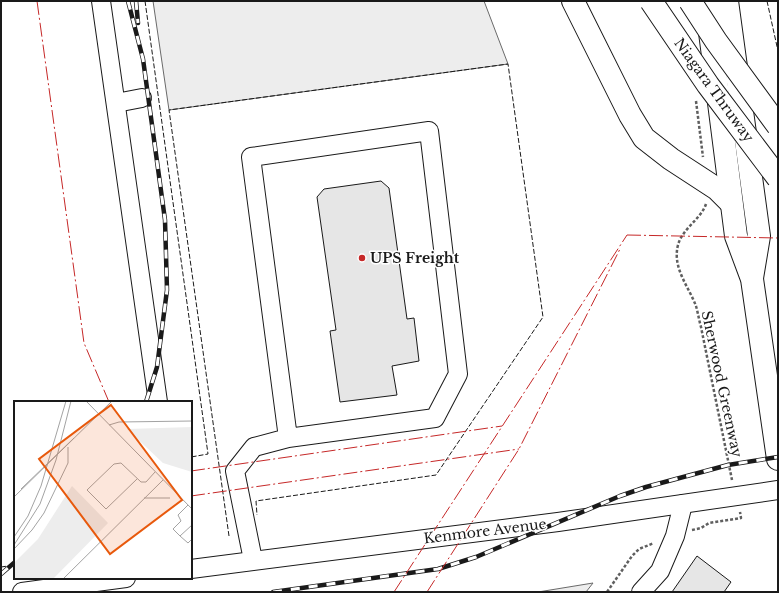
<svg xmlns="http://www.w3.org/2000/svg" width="779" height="593" viewBox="0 0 779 593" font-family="'Libre Baskerville',serif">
<rect width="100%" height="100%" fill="#fff"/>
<g fill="#ededed" stroke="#6a6a6a">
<polygon points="153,1 484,1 508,64 169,110"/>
<polygon points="593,583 586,592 538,592"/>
</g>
<g fill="#e6e6e6" stroke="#1a1a1a">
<polygon points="381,181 389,188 407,319 414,318 419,361 392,366 397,395 340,402 330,331 336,330 317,197 324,189"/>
<polygon points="697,556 731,582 724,592 672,592"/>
</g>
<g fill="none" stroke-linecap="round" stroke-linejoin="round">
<defs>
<g id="minor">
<polyline points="101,1 158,402"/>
<polyline points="116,103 142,98"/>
<polyline points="253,560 235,471 254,447 288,438 435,418 458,374 429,131 251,157 288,438"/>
<polyline points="191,569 558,522 778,490"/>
<polyline points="22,592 126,578"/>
<polyline points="641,592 660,571 675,536 683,504"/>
</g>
<g id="major">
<polyline points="706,1 736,236 752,279 778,459"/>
<polyline points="727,1 759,236 752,278"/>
</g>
<polyline id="highway" points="573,1 630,115 644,138 671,159 717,189 731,203"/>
</defs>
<use href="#minor" stroke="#1a1a1a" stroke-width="20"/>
<use href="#major" stroke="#1a1a1a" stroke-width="24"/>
<use href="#highway" stroke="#1a1a1a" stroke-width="24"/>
<g stroke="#5f5f5f" stroke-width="2.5" stroke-dasharray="3 2" stroke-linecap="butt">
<polyline points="696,101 703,157"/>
<path d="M706,204C701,219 682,229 678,245C672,268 689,287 696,306C698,313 699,320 701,327L732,480"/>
<polyline points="692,530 701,528 709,523 741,518 740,512"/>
<polyline points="607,592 632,556 639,549 654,543"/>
</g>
<use href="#minor" stroke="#fff" stroke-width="18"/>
<use href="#major" stroke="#fff" stroke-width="22"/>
<use href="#highway" stroke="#fff" stroke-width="22"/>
<defs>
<g id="rail">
<polyline points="128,1 143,59 165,220 167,290 157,367 146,402"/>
<polyline points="136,1 138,23"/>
<polyline points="1,574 15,562"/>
<polyline points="273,592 438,569 476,557 620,496 646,487 728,465 778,457"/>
</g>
</defs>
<use href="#rail" stroke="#1a1a1a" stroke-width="4.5"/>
<use href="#rail" stroke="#fff" stroke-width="3" stroke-dasharray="9" stroke-linecap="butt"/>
<defs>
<g id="highway-bridge">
<polyline points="651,1 708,85 778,178"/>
<polyline points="690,1 716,41 778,126"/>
</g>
</defs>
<use href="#highway-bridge" stroke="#1a1a1a" stroke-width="24" stroke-linecap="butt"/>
<use href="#highway-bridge" stroke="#fff" stroke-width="22"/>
<g stroke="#1a1a1a" stroke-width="1" stroke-dasharray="5 2" stroke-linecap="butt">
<polyline points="145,1 208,454 191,457"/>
<polyline points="767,1 778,51"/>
<polyline points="229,536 169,110 508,64 543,317 436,475 256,501 257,515"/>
<polyline points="1,567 15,565"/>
</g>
<g stroke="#c62828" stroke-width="1" stroke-dasharray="14 3 2 3" stroke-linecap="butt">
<polyline points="37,1 84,343 109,402"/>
<polyline points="627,235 778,238"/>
<polyline points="191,471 502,426"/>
<polyline points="191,496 519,449"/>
<polyline points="394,592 627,235"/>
<polyline points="427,592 519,449 620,249"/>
</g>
</g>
<circle fill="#c62828" stroke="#fff" stroke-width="1.5" cx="362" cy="258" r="4"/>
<g text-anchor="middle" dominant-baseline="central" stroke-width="3" stroke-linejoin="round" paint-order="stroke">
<g font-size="14" fill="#1a1a1a" stroke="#fff">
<text transform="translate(714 90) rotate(54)">Niagara Thruway</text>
<text transform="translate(722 384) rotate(78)">Sherwood Greenway</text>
<text transform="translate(485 531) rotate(-7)">Kenmore Avenue</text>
</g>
<g font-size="14" font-weight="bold" fill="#1a1a1a" stroke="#fff" text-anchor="start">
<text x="370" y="258">UPS Freight</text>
</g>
</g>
<g transform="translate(14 401)">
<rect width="178" height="178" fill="#fff"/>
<path d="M178,26V71L149,62L113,28ZM58,85L94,122L39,178H0V162L24,138Z" fill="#ededed"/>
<path fill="none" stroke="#a3a3a3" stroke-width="1" d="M72,0L178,108M95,24L105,21L178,20M123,78L92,108L73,89L100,63L107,62L127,81H132L141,71M7,88L60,37M0,96L98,0M130,97H156M174,104L164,114L167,120L159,128L166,135L178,124M166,135L174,142L178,138M0,136L14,115L27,85L52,0M0,144L26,103L42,59L57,0M0,148L18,129L30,112L54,62V46M49,178L149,79"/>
<path fill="#e8590c" fill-opacity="0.15" stroke="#e8590c" stroke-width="2" d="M97,4L168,99L96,153L25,58Z"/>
<rect width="178" height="178" fill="none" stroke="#1a1a1a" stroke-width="2"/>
</g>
<rect width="779" height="593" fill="none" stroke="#1a1a1a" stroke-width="4"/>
</svg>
